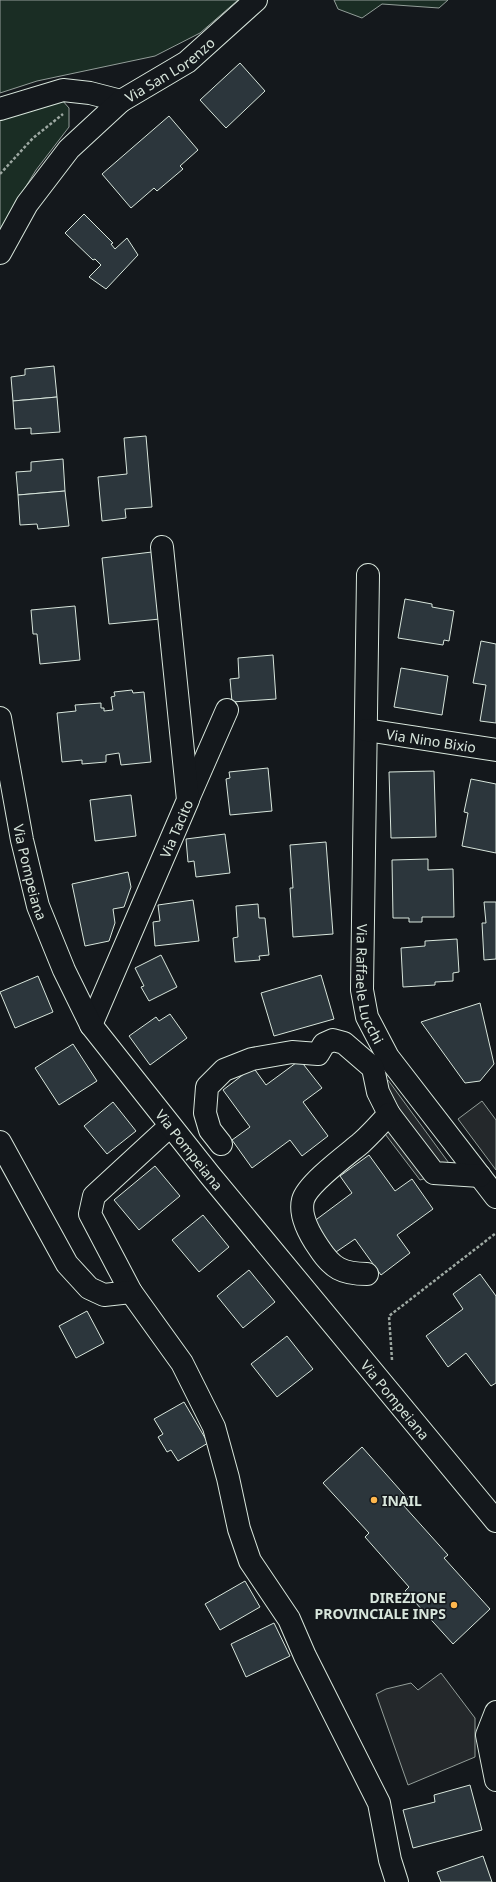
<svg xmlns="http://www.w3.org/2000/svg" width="496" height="1882" viewBox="0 0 496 1882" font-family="'Noto Sans',sans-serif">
<rect width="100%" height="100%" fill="#14181c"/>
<g fill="#1a2d24" stroke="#939e99">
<polygon points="0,0 238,0 200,33 155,56 37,81 0,93"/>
<polygon points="334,0 448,0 439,8 382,4 362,18 338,9"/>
<polygon points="62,100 69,108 69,127 36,170 0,229 0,120"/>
</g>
<g fill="#24282b" stroke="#939e99">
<polygon points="388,1080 454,1170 420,1180 382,1130 382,1093"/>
<polygon points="482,1101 496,1120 496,1170 458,1119"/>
<polygon points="441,1673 475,1718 475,1757 408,1785 376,1694 386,1689 411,1683 418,1690"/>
</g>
<g fill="#2c363c" stroke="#d8e6dc">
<polygon points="240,63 265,91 226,128 200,100"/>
<polygon points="169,116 198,150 180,166 183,169 157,191 154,188 131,208 102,174"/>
<polygon points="84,214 113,243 111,244 115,249 127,238 138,255 106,289 89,277 101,265 95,259 93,260 65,233"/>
<polygon points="54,366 57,397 13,401 11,377 25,375 25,369"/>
<polygon points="57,397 60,432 31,434 31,428 15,429 13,401"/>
<polygon points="146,436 152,507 125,509 126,518 102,521 98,477 127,474 124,438"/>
<polygon points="63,459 65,491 18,495 16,472 31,471 31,462"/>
<polygon points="65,491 69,526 38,529 37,524 20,525 18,495"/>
<polygon points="152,552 160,619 109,624 102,558"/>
<polygon points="405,599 432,604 432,607 454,611 449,641 444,640 443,645 398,638"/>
<polygon points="75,606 80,660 40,664 37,634 33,634 31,610"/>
<polygon points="481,641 496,644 496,723 480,721 486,685 473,683"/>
<polygon points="273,655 276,699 232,702 230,679 239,678 238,658"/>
<polygon points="401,668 448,676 442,715 394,707"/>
<polygon points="132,690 133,693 144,692 151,762 121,765 119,753 106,755 106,762 82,764 82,760 62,762 57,713 76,711 75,705 101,703 101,708 104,708 104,711 113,710 111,697 115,696 114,692"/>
<polygon points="268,768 272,811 230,815 226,779 230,778 229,772"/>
<polygon points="434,771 436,837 391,838 389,772"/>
<polygon points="471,779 496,784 496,853 462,846 468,813 464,812"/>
<polygon points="131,795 136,836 95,841 90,800"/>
<polygon points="225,834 230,873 196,877 194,861 188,862 186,839"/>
<polygon points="326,842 333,934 293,937 290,888 293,888 290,845"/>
<polygon points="428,859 428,870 453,869 454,917 422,917 422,922 409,922 409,918 393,918 392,860"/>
<polygon points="128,872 131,887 124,907 113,909 115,923 109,941 85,946 72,884"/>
<polygon points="193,900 199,941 155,946 153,922 160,921 158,905"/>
<polygon points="484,902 496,902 496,959 484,960 482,923 486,923"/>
<polygon points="258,904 259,918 265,918 269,955 259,956 260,960 235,962 233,938 238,937 236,906"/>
<polygon points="457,939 459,972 453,973 453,981 435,982 435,985 403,987 401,948 425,946 425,941"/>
<polygon points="161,955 177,987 149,1001 141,987 144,986 135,968"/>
<polygon points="321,975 334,1019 274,1036 261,993"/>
<polygon points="38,976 53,1012 15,1028 0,992"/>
<polygon points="480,1003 494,1064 480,1081 465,1083 421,1022"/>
<polygon points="170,1014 187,1038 150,1065 129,1036 156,1017 159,1021"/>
<polygon points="73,1044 97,1081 59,1105 35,1068"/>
<polygon points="300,1060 322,1088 303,1102 328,1136 302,1156 290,1140 252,1168 232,1140 250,1127 223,1090 253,1067 266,1085"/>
<polygon points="113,1102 136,1131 107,1154 84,1126"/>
<polygon points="369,1155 395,1191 412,1179 433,1209 397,1235 410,1253 381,1275 355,1239 336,1252 313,1222 352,1193 340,1176"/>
<polygon points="155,1166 180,1196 139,1230 114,1200"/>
<polygon points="203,1215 229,1247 199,1272 172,1240"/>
<polygon points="249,1270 275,1302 243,1328 217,1296"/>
<polygon points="480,1274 496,1296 496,1383 491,1386 466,1353 448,1367 426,1336 463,1309 453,1294"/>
<polygon points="87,1311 104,1343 76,1358 59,1326"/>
<polygon points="287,1336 313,1369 277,1397 251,1364"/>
<polygon points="184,1402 208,1443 178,1461 171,1450 167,1452 158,1437 163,1434 154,1419"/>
<polygon points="362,1447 408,1499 404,1506 448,1555 444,1558 490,1609 453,1644 405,1591 409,1587 365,1537 369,1533 323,1483"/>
<polygon points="245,1581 260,1607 220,1630 205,1604"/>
<polygon points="274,1623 290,1656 246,1677 231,1644"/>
<polygon points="470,1785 482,1830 413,1848 403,1810 435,1802 434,1795"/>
<polygon points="483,1856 492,1882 441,1882 437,1872"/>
</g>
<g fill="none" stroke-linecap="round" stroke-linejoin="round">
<defs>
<g id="minor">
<path id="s1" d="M0,109L63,90L90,93L121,101L187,62L256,0"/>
<polyline points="0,253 27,204 69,149 121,101"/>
<path id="s2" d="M368,575L362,990L367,1017L388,1057L496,1197"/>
<path id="s3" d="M366,730L496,750"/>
<polyline points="188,799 227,710"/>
<path id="s4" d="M91,1025L188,800L162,547"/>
<polyline points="170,1126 94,1196 90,1214 131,1292 182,1363 214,1427 228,1478 239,1529 250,1561 289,1619 305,1656 379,1803 390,1860 397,1882"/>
<polyline points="0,1142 67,1264 89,1288 104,1295 131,1292"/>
<polyline points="221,1144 210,1130 205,1113 207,1087 224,1070 252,1059 292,1052 318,1054 324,1044 333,1040 344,1043 373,1068 378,1092 389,1114 434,1173 480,1176"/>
<path d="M367,1274C342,1274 332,1268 319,1248C310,1235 299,1216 303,1200C307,1184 348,1154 361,1143C371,1134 380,1124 389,1114"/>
</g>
<g id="major">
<path id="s5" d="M0,718L22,840L38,906L64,970L91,1025L209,1174L496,1521"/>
<polyline points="496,1712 487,1735 496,1780"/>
</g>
</defs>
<use href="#minor" stroke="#d8e6dc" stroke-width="24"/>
<use href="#major" stroke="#d8e6dc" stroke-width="24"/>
<g stroke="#9da8a2" stroke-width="2.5" stroke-dasharray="3 2" stroke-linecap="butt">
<polyline points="0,174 33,138 63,114"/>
<polyline points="392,1360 389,1316 496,1233"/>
</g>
<use href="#minor" stroke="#14181c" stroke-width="22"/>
<use href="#major" stroke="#14181c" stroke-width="22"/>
</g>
<g fill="#ffb74d" stroke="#14181c" stroke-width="1.5">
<circle cx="374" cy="1500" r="4"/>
<circle cx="454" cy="1605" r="4"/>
</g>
<g text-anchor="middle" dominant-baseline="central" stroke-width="3" stroke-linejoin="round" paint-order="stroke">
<g font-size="14" fill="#d8e6dc" stroke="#14181c">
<text stroke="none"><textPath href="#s1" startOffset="183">Via San Lorenzo</textPath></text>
<text stroke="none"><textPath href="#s3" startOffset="66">Via Nino Bixio</textPath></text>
<text stroke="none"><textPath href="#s4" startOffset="214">Via Tacito</textPath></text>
<text stroke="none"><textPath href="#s5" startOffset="157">Via Pompeiana</textPath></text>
<text stroke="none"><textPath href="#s2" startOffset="410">Via Raffaele Lucchi</textPath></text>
<text stroke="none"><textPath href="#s5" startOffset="481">Via Pompeiana</textPath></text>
<text stroke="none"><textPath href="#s5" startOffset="805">Via Pompeiana</textPath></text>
</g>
<g font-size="14" font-weight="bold" fill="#d8e6dc" stroke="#14181c" text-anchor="start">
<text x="382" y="1500">INAIL</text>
<text x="446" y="1597" text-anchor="end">DIREZIONE<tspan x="446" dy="16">PROVINCIALE INPS</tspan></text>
</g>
</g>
</svg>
